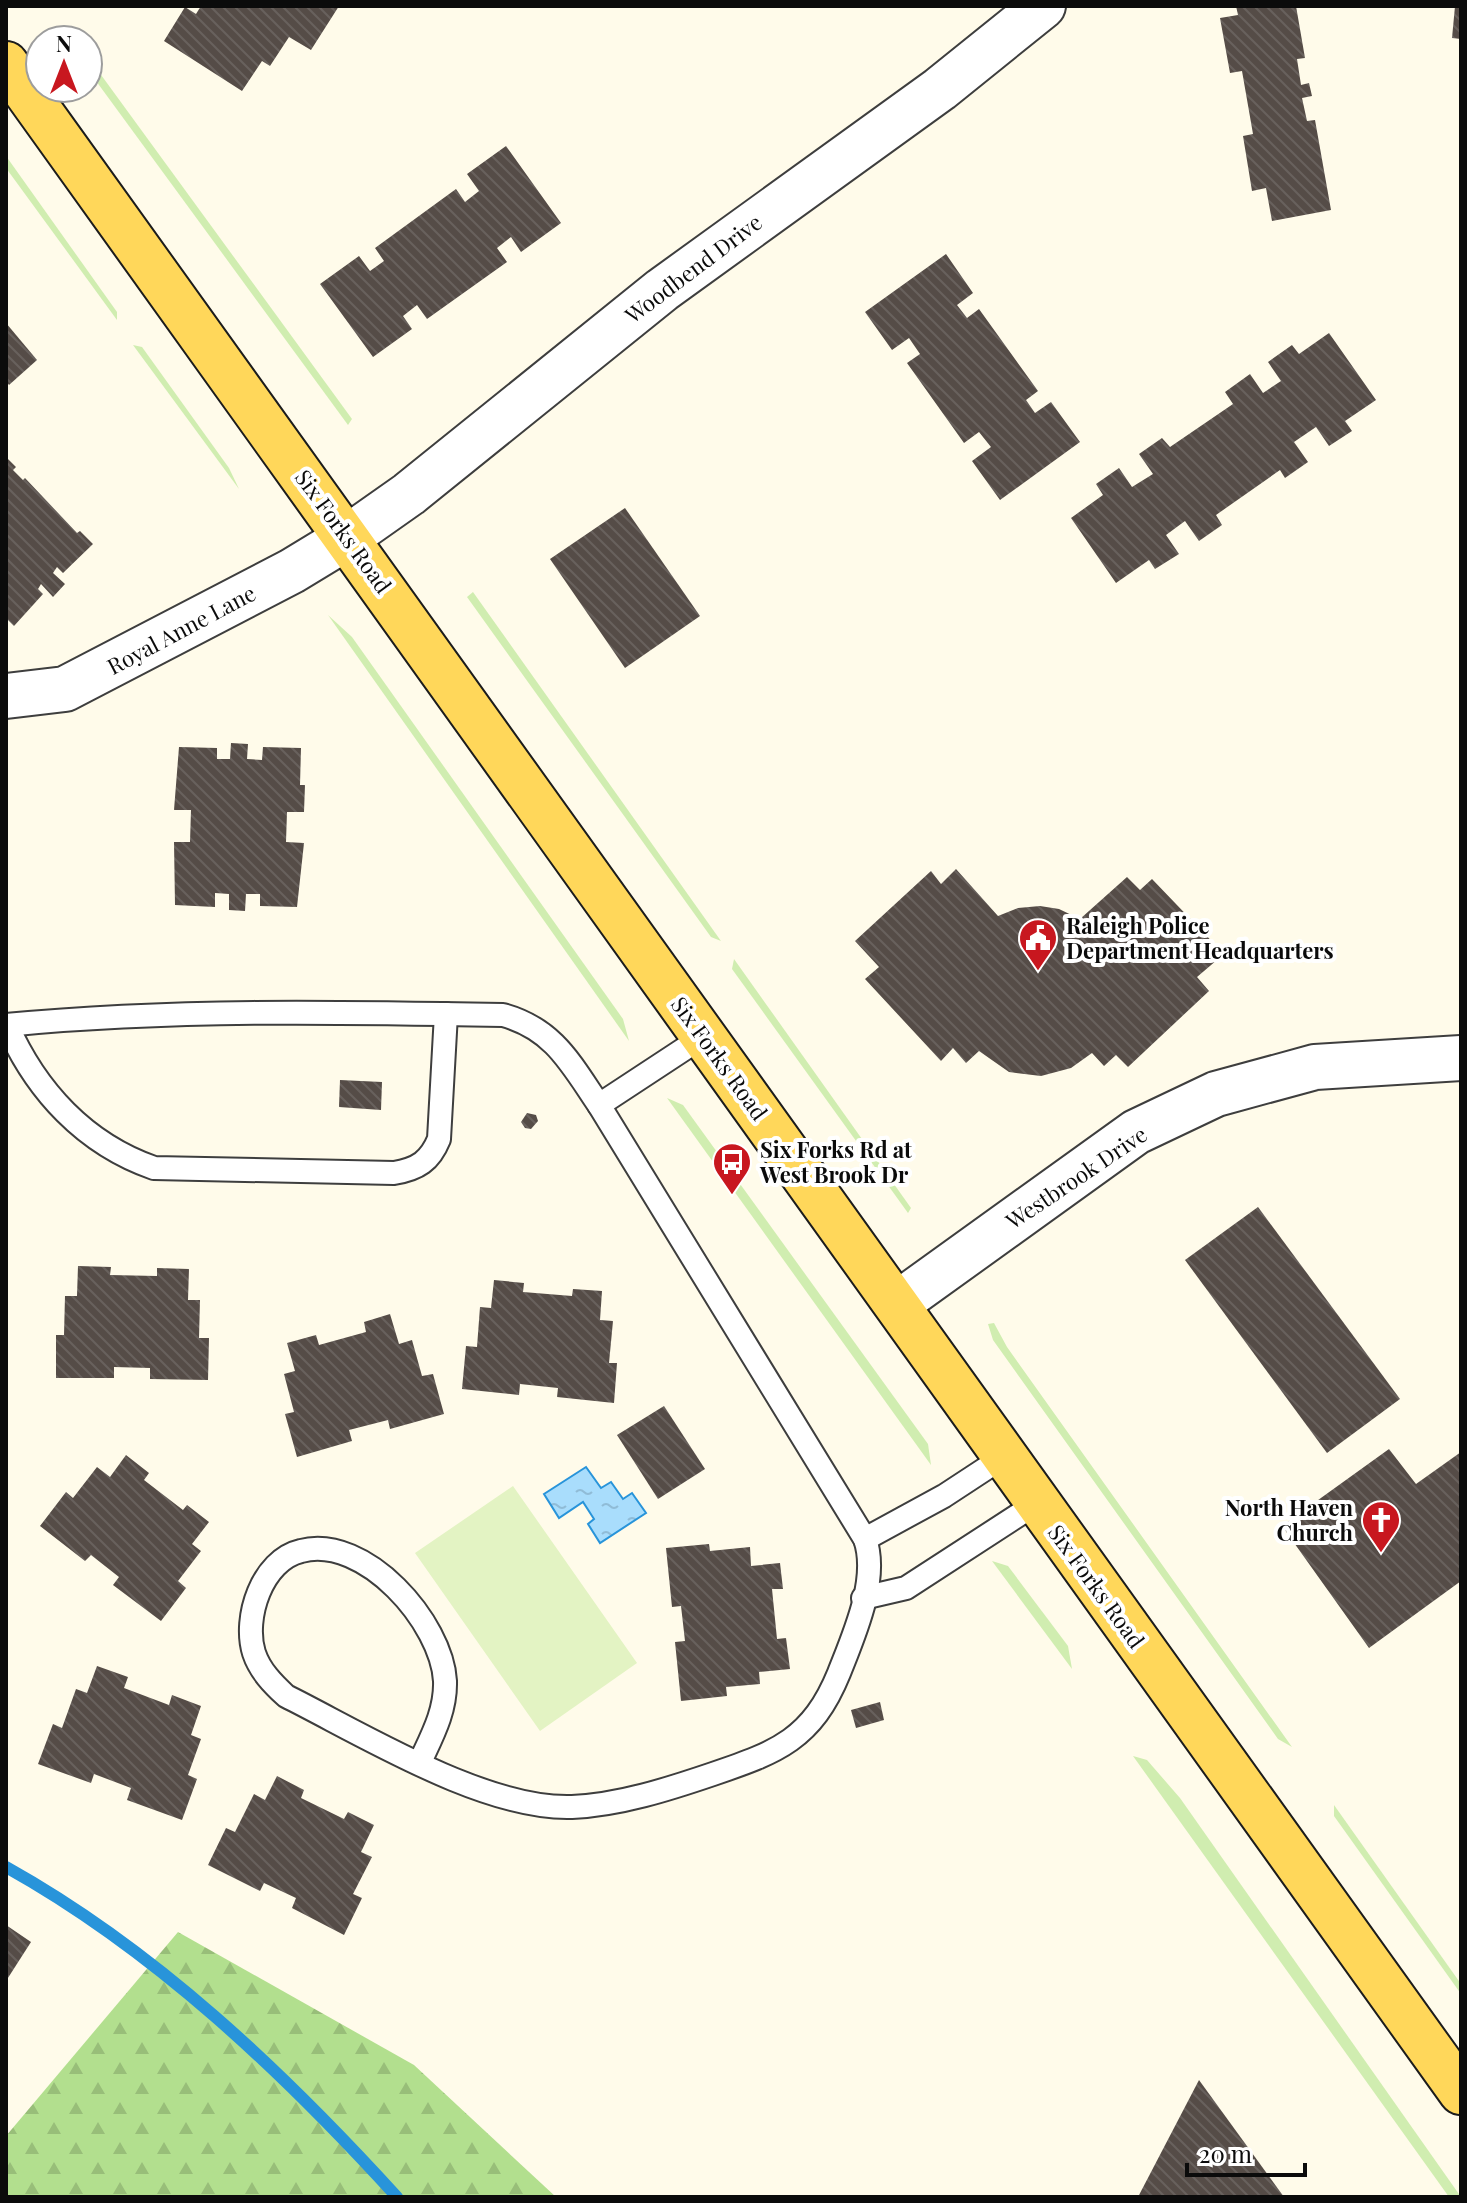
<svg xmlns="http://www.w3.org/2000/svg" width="1467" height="2203" viewBox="0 0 1467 2203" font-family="'Playfair Display',serif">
<defs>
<pattern id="forest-firs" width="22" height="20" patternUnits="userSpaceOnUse" patternTransform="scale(2)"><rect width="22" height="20" fill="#b2df8e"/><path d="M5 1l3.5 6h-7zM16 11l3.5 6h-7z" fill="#98be79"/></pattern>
<pattern id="water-ripples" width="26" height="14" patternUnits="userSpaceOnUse" patternTransform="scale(2)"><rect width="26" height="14" fill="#a9ddfc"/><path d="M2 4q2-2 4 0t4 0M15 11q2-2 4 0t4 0" fill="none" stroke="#90bcd7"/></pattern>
<pattern id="building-back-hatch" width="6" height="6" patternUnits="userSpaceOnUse" patternTransform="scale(2)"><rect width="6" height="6" fill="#554c47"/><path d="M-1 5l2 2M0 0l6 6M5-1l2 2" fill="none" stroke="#68615d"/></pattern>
</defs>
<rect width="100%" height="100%" fill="#fffbea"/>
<g fill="#d0edb0">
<polygon points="88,57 352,419 348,425 88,70"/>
<polygon points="6,156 117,312 117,320 6,168"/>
<polygon points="133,345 142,347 229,468 239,489"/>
<polygon points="473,592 721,941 711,937 467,597"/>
<polygon points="328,615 352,637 623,1019 629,1041"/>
<polygon points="734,959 911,1208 908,1213 732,969"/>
<polygon points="667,1098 683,1105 928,1444 931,1465"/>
<polygon points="994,1323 1007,1347 1292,1747 1278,1739 993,1340 988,1324"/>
<polygon points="992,1561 1008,1566 1068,1646 1072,1669"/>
<polygon points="1133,1756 1147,1760 1180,1798 1461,2197 1449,2197"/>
<polygon points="1334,1805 1461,1984 1461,1994 1334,1816"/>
</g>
<polygon fill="url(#forest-firs)" points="178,1932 414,2065 556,2197 6,2197 6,2136"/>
<polygon fill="#e3f3c3" points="513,1486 637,1663 540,1731 415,1553"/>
<polygon fill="url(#water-ripples)" stroke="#2894da" stroke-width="2" points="586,1467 601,1488 611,1482 623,1499 632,1493 646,1513 600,1543 588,1524 594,1519 583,1502 559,1518 544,1494"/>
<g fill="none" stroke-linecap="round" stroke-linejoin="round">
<path stroke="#2894da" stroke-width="12" d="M6,1867C155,1950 283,2072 397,2197"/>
</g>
<g fill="url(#building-back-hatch)">
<polygon points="201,6 339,6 311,50 289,37 270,66 262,61 242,91 164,41 185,7 196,14"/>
<polygon points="1236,6 1296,6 1305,58 1297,59 1301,85 1309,83 1312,96 1302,98 1307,121 1315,120 1331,210 1272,221 1266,188 1252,191 1243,136 1253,134 1242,71 1230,73 1220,18 1238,15"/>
<polygon points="1455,6 1461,6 1461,39 1452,38"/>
<polygon points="506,146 561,223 521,252 511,237 497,248 507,262 427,319 417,305 403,316 412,329 373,357 320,284 359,256 370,271 384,261 375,248 456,189 465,202 479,191 467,174"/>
<polygon points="946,254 973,293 957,305 967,318 979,309 1038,391 1026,400 1035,413 1051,402 1080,442 1000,500 972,461 991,447 979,432 964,443 907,363 920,354 909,338 892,350 865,312"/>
<polygon points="6,323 37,360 9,385 6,381"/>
<polygon points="1329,333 1376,400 1345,421 1352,431 1329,446 1316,427 1294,442 1308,462 1285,478 1280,470 1216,515 1222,525 1199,541 1185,521 1166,535 1179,554 1155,569 1149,560 1116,583 1071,518 1103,495 1096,484 1119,468 1132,487 1153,474 1139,454 1162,438 1170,447 1233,404 1225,392 1250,374 1263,393 1281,381 1268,362 1292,345 1299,354"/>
<polygon points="6,457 16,467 13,470 23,480 25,478 77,533 80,531 93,544 63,573 57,567 53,573 65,584 53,597 41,584 38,589 43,594 14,626 6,618"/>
<polygon points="625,508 700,616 625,668 550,559"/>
<polygon points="231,743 248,744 247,759 262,760 263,747 301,748 300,785 305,785 304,812 287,812 286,842 304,843 297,907 260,906 260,894 246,894 245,911 229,910 229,894 215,893 215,907 175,905 174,842 190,842 191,810 174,810 179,747 217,748 217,759 230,759"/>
<polygon points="956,869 998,916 1018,908 1040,906 1059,909 1080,919 1127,877 1140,890 1152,879 1224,954 1197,977 1209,991 1128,1067 1116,1055 1104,1066 1092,1053 1071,1068 1041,1076 1009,1072 979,1051 966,1063 953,1048 941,1061 865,979 879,967 855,941 931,871 941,884"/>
<polygon points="340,1080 382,1082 381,1110 339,1107"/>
<polygon points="527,1113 536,1115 538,1121 531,1129 525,1128 521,1122"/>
<polygon points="1258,1207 1400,1399 1327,1453 1185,1260"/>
<polygon points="78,1266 111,1267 110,1275 157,1276 157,1268 189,1269 188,1300 200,1300 199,1338 209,1338 208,1380 150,1379 150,1368 114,1367 114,1378 56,1378 56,1335 64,1335 65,1296 77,1296"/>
<polygon points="494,1280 524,1283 523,1292 572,1296 573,1289 602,1291 600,1320 613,1321 609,1363 617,1363 614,1403 557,1397 558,1388 520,1384 519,1395 462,1389 466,1346 477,1347 480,1307 491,1308"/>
<polygon points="390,1314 399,1344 412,1340 422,1376 433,1374 444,1414 390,1429 388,1420 349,1430 352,1441 297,1457 285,1414 294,1412 284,1374 295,1371 287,1343 316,1335 319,1345 366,1332 364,1322"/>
<polygon points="664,1406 705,1469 658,1499 617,1435"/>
<polygon points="1389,1449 1416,1484 1461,1452 1461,1581 1369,1648 1282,1526"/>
<polygon points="126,1455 149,1473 144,1480 183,1510 187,1505 209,1522 192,1544 201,1551 178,1581 186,1588 161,1621 113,1585 119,1577 91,1555 85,1561 40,1526 66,1492 73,1498 97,1467 110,1477"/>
<polygon points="709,1544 710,1551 750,1547 751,1566 780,1563 783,1589 772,1589 777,1639 786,1638 790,1669 759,1672 760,1684 726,1687 727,1696 681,1701 675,1642 685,1641 681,1606 672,1607 666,1548"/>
<polygon points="97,1666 128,1677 124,1688 169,1705 172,1695 201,1706 191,1735 201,1739 188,1775 197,1779 182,1820 127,1800 131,1788 94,1774 91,1783 38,1764 53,1724 62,1728 76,1689 87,1693"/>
<polygon points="880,1702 884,1720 856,1728 851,1710"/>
<polygon points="277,1776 304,1790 301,1798 344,1819 348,1812 374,1825 361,1852 372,1857 353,1894 362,1898 344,1935 292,1908 296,1898 264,1883 260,1891 208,1865 226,1828 235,1832 254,1794 265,1800"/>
<polygon points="6,1925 31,1942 6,1981"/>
<polygon points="1199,2080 1284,2197 1138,2197"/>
</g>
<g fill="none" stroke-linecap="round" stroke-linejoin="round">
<defs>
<g id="service">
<path d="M6,1025C170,1009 338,1012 503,1015C554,1029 571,1064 599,1105L865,1539C879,1579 854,1635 839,1673C812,1739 778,1752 713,1774C669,1789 619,1805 572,1807C485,1810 364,1735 286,1696C273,1684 260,1671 254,1653C243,1618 262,1560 301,1551C365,1534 442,1623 445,1681C446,1711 432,1736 420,1762"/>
<path d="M7,1025C36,1091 85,1144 154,1168L394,1173C418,1169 430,1161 439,1139L446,1014"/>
<polyline points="599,1105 704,1036"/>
<polyline points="865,1539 944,1496 1005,1456"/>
<polyline points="863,1598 906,1588 1037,1503"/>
</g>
<g id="minor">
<polyline points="6,696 65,689 292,571 348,537 409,494 662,290 940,89 1043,6"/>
<polyline points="897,1304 1136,1132 1216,1094 1315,1067 1461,1058"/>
</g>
<polyline id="primary" points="6,64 1461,2092"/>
</defs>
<use href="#service" stroke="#3e3e3e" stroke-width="26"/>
<use href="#minor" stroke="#3e3e3e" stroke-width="48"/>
<use href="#primary" stroke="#1c1c1c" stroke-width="48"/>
<use href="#service" stroke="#fff" stroke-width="22"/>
<use href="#minor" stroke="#fff" stroke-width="44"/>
<use href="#primary" stroke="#ffd75a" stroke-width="44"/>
</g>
<defs>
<symbol id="civic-pin" viewBox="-11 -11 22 30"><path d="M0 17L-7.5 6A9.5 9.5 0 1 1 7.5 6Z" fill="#c8171f" stroke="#fff"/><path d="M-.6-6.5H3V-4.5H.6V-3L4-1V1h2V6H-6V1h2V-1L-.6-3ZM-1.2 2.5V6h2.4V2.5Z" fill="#fff"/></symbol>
<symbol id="bus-pin" viewBox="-11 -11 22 30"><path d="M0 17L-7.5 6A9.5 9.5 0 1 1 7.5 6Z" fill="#c8171f" stroke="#fff"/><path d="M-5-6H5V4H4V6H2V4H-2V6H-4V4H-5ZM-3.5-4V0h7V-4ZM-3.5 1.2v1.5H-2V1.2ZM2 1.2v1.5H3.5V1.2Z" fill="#fff"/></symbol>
<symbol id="church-pin" viewBox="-11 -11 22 30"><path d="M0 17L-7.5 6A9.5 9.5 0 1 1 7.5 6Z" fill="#c8171f" stroke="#fff"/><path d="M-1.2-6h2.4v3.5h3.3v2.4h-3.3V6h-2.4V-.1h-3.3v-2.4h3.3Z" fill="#fff"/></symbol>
</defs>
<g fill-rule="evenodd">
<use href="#civic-pin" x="1016" y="916" width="44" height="60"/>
<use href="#bus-pin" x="710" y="1140" width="44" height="60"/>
<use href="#church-pin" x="1359" y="1498" width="44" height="60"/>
</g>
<g text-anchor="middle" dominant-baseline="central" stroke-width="8" stroke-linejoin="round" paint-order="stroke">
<g font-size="22" fill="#0b0b0b" stroke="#fff">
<text transform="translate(693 268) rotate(-37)">Woodbend Drive</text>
<text transform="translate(344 531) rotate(54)">Six Forks Road</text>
<text transform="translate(181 629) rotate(-28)">Royal Anne Lane</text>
<text transform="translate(720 1058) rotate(54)">Six Forks Road</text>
<text transform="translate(1076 1177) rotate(-34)">Westbrook Drive</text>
<text transform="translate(1097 1586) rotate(54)">Six Forks Road</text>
</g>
<g font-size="22" font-weight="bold" fill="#0b0b0b" stroke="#fff" text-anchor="start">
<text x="1066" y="925">Raleigh Police<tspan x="1066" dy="25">Department Headquarters</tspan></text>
<text x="760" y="1149">Six Forks Rd at<tspan x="760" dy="25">West Brook Dr</tspan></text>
<text x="1353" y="1507" text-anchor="end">North Haven<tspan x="1353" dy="25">Church</tspan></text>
</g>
</g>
<rect width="1467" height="2203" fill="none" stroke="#0b0b0b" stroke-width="16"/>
<g transform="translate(64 64)"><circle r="38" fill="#ffffff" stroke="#9d9d9d" stroke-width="2"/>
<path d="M0-6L14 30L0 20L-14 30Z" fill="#c8171f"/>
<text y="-12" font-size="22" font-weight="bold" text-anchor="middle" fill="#0b0b0b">N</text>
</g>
<path d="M1187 2163v12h118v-12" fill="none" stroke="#0b0b0b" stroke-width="4"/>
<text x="1199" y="2163" font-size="24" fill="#0b0b0b" stroke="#ffffff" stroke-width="6" paint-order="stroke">20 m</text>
</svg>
